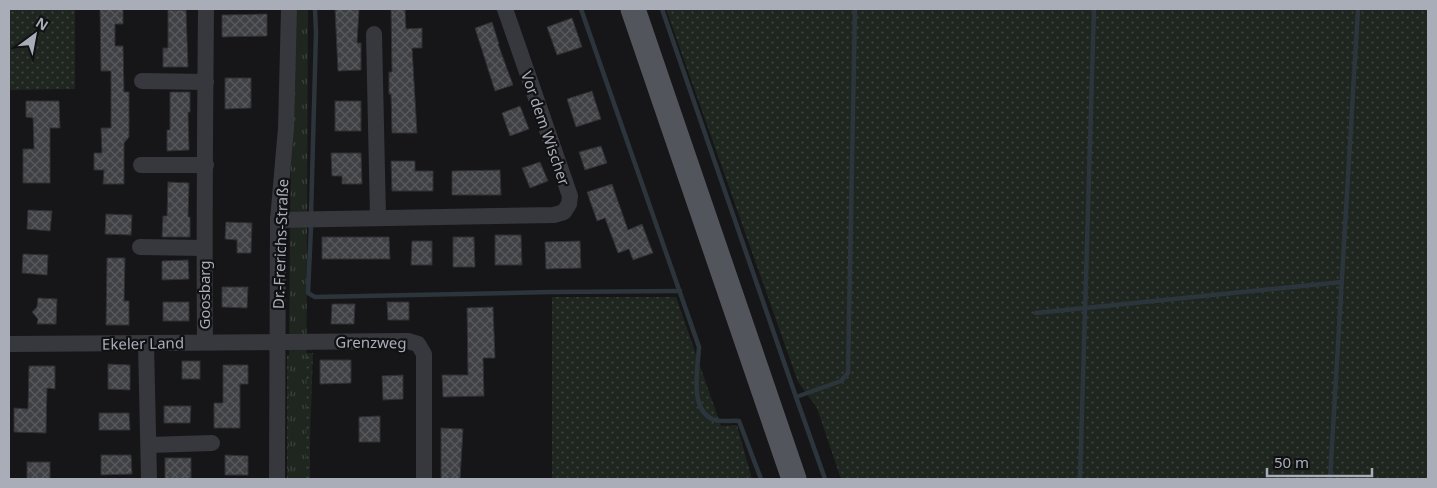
<svg xmlns="http://www.w3.org/2000/svg" width="1437" height="488" viewBox="0 0 1437 488" font-family="'Noto Sans',sans-serif">
<defs>
<pattern id="grass-dots" width="8" height="8" patternUnits="userSpaceOnUse" patternTransform="scale(1.25)"><rect width="8" height="8" fill="#1e261f"/><path d="M2 2h.1M6 6h.1" fill="none" stroke="#3c433d" stroke-width="1.8" stroke-linecap="round"/></pattern>
<pattern id="park-tufts" width="24" height="20" patternUnits="userSpaceOnUse" patternTransform="scale(1.25)"><rect width="24" height="20" fill="#1e261f"/><path d="M3 7l-1-3M5 7V3M7 7l1-3M15 17l-1-3M17 17v-4M19 17l1-3" fill="none" stroke="#3c433d"/></pattern>
<pattern id="building-cross-hatch" width="8" height="8" patternUnits="userSpaceOnUse" patternTransform="scale(1.25)"><rect width="8" height="8" fill="#404145"/><path d="M0 0l8 8M0 8l8-8" fill="none" stroke="#595a5e"/></pattern>
</defs>
<rect width="100%" height="100%" fill="#161618"/>
<g fill="url(#grass-dots)">
<polygon points="9,9 75,9 75,89 9,90"/>
<polygon points="666,9 1428,9 1428,479 841,479 817,408 798,382"/>
<polygon points="552,297 676,297 721,426 737,425 752,479 552,479"/>
<polygon points="313,353 310,439 310,479 287,479 287,355"/>
</g>
<polygon fill="url(#park-tufts)" points="292,9 308,9 306,479 288,479"/>
<g fill="none" stroke-linecap="round" stroke-linejoin="round">
<g stroke="#2c353c" stroke-width="4.5">
<path d="M581,9L699,347C698,368 689,408 712,419C719,423 732,420 739,421L761,479"/>
<polyline points="662,9 796,397"/>
<polyline points="311,215 316,33 315,9"/>
<polyline points="311,227 308,293 315,297 552,292 680,291"/>
<polyline points="1036,313 1342,282"/>
<polyline points="825,479 796,397 841,381 848,373 855,9"/>
<polyline points="1080,479 1094,9"/>
<polyline points="1330,479 1358,9"/>
</g>
</g>
<g fill="url(#building-cross-hatch)" stroke="#303034">
<polygon points="100,9 123,9 123,24 115,24 115,46 123,46 124,92 129,92 129,137 124,143 124,184 103,184 104,170 94,170 94,153 102,153 101,128 111,128 111,71 101,71"/>
<polygon points="335,9 359,9 357,43 361,43 361,70 338,71"/>
<polygon points="391,9 405,9 406,29 422,28 422,48 412,48 417,133 392,133 391,94 389,94 389,72 392,72"/>
<polygon points="168,10 186,10 188,67 163,67 163,48 168,48"/>
<polygon points="267,14 267,36 222,37 222,15"/>
<polygon points="572,18 582,47 557,55 547,27"/>
<polygon points="492,22 499,44 498,44 513,85 495,91 475,28"/>
<polygon points="225,78 251,78 251,108 225,109"/>
<polygon points="592,91 601,119 576,127 567,99"/>
<polygon points="170,92 190,92 190,112 188,112 189,150 167,151 167,130 170,130"/>
<polygon points="26,101 59,101 60,128 50,128 50,183 23,183 23,149 34,149 33,118 26,117"/>
<rect x="335" y="101" width="26" height="30"/>
<polygon points="520,106 529,129 510,136 502,113"/>
<polygon points="601,146 607,163 585,170 579,152"/>
<polygon points="331,153 361,153 362,184 342,184 342,176 332,176"/>
<polygon points="391,161 415,161 415,171 433,171 433,191 392,191"/>
<polygon points="540,162 548,181 530,188 522,168"/>
<polygon points="500,170 501,195 452,195 452,171"/>
<polygon points="168,182 189,183 188,217 190,217 190,237 162,237 163,216 167,216"/>
<polygon points="612,184 628,230 642,224 653,253 633,260 629,249 618,253 605,218 597,221 587,192"/>
<polygon points="28,210 52,211 50,231 27,229"/>
<polygon points="106,214 132,215 131,235 105,234"/>
<polygon points="226,222 252,223 251,253 237,253 237,240 225,239"/>
<polygon points="495,235 521,235 522,265 495,265"/>
<polygon points="322,237 389,237 390,259 322,259"/>
<polygon points="453,237 474,237 475,267 453,267"/>
<polygon points="412,241 432,241 432,265 411,265"/>
<polygon points="580,241 581,268 546,269 545,242"/>
<polygon points="23,254 48,255 47,275 22,273"/>
<polygon points="107,258 125,258 124,301 129,301 129,325 106,325"/>
<polygon points="188,260 189,279 162,280 162,261"/>
<polygon points="222,287 248,287 247,308 222,307"/>
<polygon points="38,298 57,299 56,324 37,324 38,319 32,312 37,307"/>
<rect x="163" y="302" width="26" height="19"/>
<polygon points="387,302 409,302 409,320 388,320"/>
<polygon points="332,304 355,304 354,324 331,324"/>
<polygon points="493,307 495,358 483,358 484,396 443,397 442,375 468,375 467,308"/>
<polygon points="320,360 351,360 351,383 320,384"/>
<rect x="182" y="361" width="18" height="18"/>
<polygon points="108,364 130,365 130,390 108,389"/>
<polygon points="223,365 248,365 248,384 240,384 240,428 214,428 214,403 223,403"/>
<polygon points="29,366 55,366 55,389 47,388 46,433 14,432 14,408 28,409"/>
<polygon points="403,375 403,399 383,400 382,376"/>
<polygon points="164,406 191,406 190,423 164,423"/>
<polygon points="99,413 129,413 130,430 99,430"/>
<polygon points="380,416 380,442 359,442 359,417"/>
<polygon points="441,428 463,429 460,479 441,479"/>
<polygon points="101,455 131,455 132,474 101,475"/>
<polygon points="225,455 248,456 248,475 225,475"/>
<rect x="165" y="458" width="26" height="21"/>
<rect x="27" y="462" width="23" height="17"/>
</g>
<g fill="none" stroke-linecap="round" stroke-linejoin="round">
<g stroke="#37383d" stroke-width="16">
<polyline points="374,34 378,217"/>
<polyline points="142,81 206,82"/>
<polyline points="141,165 206,165"/>
<polyline points="278,220 554,215 564,212 569,204 570,196 505,9"/>
<polyline points="140,247 204,248"/>
<path d="M205,342C204,231 205,120 206,9"/>
<polyline points="146,343 149,479"/>
<polyline points="9,344 408,341 418,344 424,354 424,479"/>
<polyline points="149,445 212,443"/>
<polyline points="277,479 278,220 286,128 289,9"/>
</g>
<polyline stroke="#53555c" stroke-width="25" points="633,9 794,479"/>
</g>
<g text-anchor="middle" dominant-baseline="central" stroke-width="4.5" stroke-linejoin="round" paint-order="stroke">
<g font-size="15" fill="#a8adb8" stroke="#111113">
<text transform="translate(546 128) rotate(71)">Vor dem Wischer</text>
<text transform="translate(280 244) rotate(-88)">Dr.-Frerichs-Straße</text>
<text transform="translate(204 295) rotate(-90)">Goosbarg</text>
<text transform="translate(371 342) rotate(1)">Grenzweg</text>
<text transform="translate(143 343) rotate(-1)">Ekeler Land</text>
</g>
</g>
<rect width="1437" height="488" fill="none" stroke="#a8adb8" stroke-width="20"/>
<g transform="translate(35 35) rotate(32)" stroke="#111113" stroke-width="4" paint-order="stroke">
<path d="M0-4L9 19L0 12L-9 19Z" fill="#a8adb8"/>
<text y="-8" font-size="14" font-weight="bold" text-anchor="middle" fill="#a8adb8">N</text>
</g>
<path d="M1267 468v8h105v-8" fill="none" stroke="#a8adb8" stroke-width="2.5"/>
<text x="1274" y="468" font-size="15" fill="#a8adb8" stroke="#111113" stroke-width="4" paint-order="stroke">50 m</text>
</svg>
